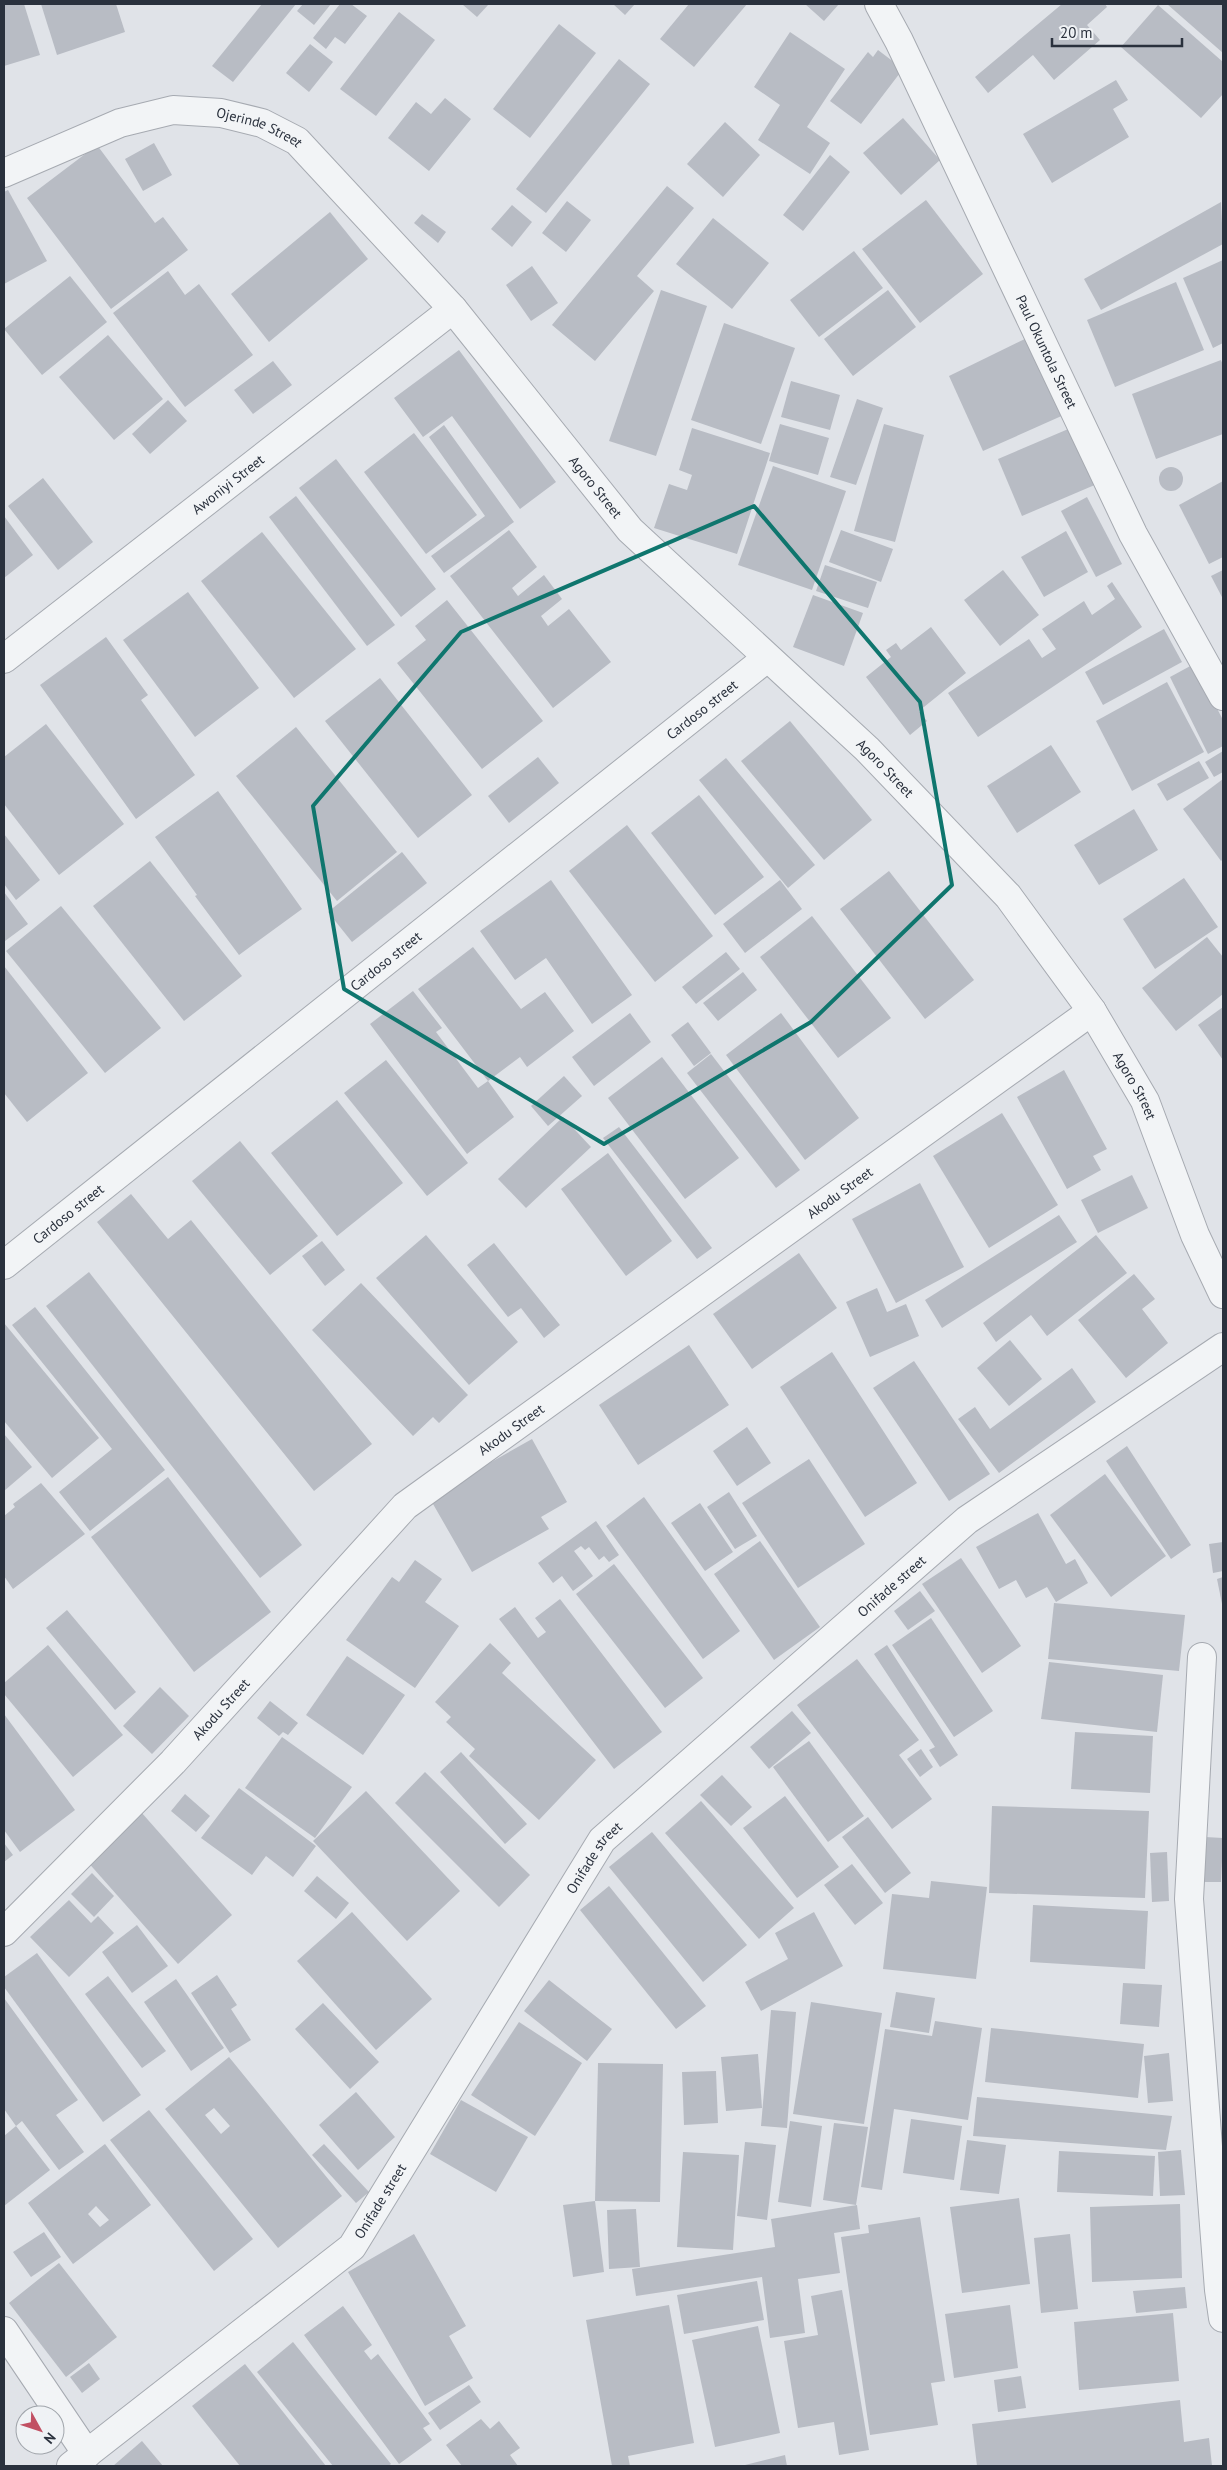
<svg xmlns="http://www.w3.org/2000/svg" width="1227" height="2470" viewBox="0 0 1227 2470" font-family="'PT Sans',sans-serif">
<rect width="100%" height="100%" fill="#e0e3e8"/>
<g fill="#b8bcc4" fill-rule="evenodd">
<polygon points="4,4 24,4 40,55 4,66"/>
<polygon points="41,4 116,4 125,32 57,55"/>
<polygon points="262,4 296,4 233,82 212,66"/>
<polygon points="303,4 331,4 314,25 297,11"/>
<polygon points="340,4 351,4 367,16 345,44 335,37 326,49 313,38"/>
<polygon points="462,4 489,4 477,17"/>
<polygon points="613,4 635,4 625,15"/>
<polygon points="689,4 747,4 694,67 660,39"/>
<polygon points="805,4 839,4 824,21"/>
<polygon points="1062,4 1105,4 1107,7 1087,25 1100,40 1054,80 1033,55 988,93 975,77"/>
<polygon points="1167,4 1222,4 1223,53"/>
<polygon points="1158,5 1223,62 1223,94 1201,118 1121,47"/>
<polygon points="399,12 435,40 376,116 340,89"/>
<polygon points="559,24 596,53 530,138 493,109"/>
<polygon points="790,32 845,69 807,127 830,143 810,174 758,140 780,105 754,87"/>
<polygon points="310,44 333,62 309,92 286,73"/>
<polygon points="878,50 903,69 861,124 830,101 868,52 873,57"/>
<polygon points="619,59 650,84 546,213 516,189"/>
<polygon points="1116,80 1128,100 1113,109 1129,137 1052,183 1023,134"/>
<polygon points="445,98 471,119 429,171 388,138 416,102 431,114"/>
<polygon points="903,118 940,160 901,195 863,153"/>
<polygon points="725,122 760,155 723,197 687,164"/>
<polygon points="154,143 172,175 143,191 125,159"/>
<polygon points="97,145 155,223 163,217 188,250 111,309 27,198"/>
<polygon points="830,155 850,172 803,231 783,215"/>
<polygon points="667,186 694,208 637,276 654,291 595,361 552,325"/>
<polygon points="8,190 47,261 4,284 4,192"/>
<polygon points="926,200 983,274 920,323 862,249"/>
<polygon points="567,201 591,220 566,252 542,233"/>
<polygon points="1221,202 1223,244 1101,310 1084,279"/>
<polygon points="512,205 532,222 512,247 491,229"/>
<polygon points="330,212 368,259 269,342 231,294"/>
<polygon points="422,214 446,232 438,243 414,223"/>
<polygon points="713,218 769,263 732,309 676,264"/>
<polygon points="854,251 883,288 819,337 790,300"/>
<polygon points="1223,260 1223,343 1213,348 1183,278"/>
<polygon points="532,266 558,303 531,321 506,285"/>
<polygon points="168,271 185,295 199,284 253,355 185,407 113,313"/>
<polygon points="70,276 107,322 42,375 4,329"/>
<polygon points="1176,282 1204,350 1115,387 1087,320"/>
<polygon points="661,290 707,306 656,456 609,441"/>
<polygon points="888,290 916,327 853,376 824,339"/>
<polygon points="724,323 795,348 761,444 691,420"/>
<polygon points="108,335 163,399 114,440 59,377"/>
<polygon points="1031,336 1066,414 983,451 949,376"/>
<polygon points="459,350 556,482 520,509 452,416 423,437 394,398"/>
<polygon points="1221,360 1223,365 1223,434 1156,459 1132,394"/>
<polygon points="273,361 292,385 253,414 234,390"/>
<polygon points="791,381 840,395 830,430 781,417"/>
<polygon points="857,399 883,408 856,485 830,477"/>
<polygon points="168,400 187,421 150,454 132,434"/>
<polygon points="780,424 829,438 818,475 769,461"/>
<polygon points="884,424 924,435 895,542 854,531"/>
<polygon points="444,425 514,522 444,573 431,556 485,516 429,437"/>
<polygon points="1073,427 1097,484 1022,516 998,459"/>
<polygon points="692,428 770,453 737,554 654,528 669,484 687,490 692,475 679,470"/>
<polygon points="414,433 477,515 426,554 364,472"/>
<polygon points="336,459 436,589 401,617 299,488"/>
<polygon points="773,466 846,491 812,590 738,565"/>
<circle cx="1171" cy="479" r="12"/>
<polygon points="43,478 93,542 58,570 8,506"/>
<polygon points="1223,481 1223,557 1209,564 1179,505"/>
<polygon points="296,496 395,625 367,646 269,517"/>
<polygon points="1087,497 1122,564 1096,577 1061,511"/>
<polygon points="4,516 33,555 4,578"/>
<polygon points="509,530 537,567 512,588 518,596 544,575 562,599 541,616 548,626 569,609 611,662 553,708 450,576"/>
<polygon points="841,530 893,549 881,582 829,562"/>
<polygon points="1066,531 1088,572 1044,597 1021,557"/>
<polygon points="262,532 356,649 294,698 201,581"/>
<polygon points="825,565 877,582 868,608 816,591"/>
<polygon points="1003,570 1039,615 1000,646 964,600"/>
<polygon points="1223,570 1223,599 1211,576"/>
<polygon points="1112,582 1142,627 978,737 948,693 1029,639 1042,658 1056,649 1042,629 1084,601 1092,615 1115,599 1107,586"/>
<polygon points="188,592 259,688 195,737 123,640"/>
<polygon points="813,595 863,613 844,666 793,647"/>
<polygon points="447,600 543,721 482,769 397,663 426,640 415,626"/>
<polygon points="931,627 966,673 919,711 927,721 910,735 866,677 891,657 886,650 896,643 901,650"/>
<polygon points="1164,629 1182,662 1103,705 1085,672"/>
<polygon points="106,637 148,695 141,700 195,775 136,819 40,685"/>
<polygon points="1194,664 1223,720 1223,746 1208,754 1170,677"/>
<polygon points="380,678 472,795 418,838 325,721"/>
<polygon points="1167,682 1204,752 1132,791 1096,721"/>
<polygon points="790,721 872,820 824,860 741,761"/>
<polygon points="46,724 124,824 59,875 4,804 4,757"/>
<polygon points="296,727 397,852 337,901 236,776"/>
<polygon points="1051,745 1081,792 1017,833 987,786"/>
<polygon points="1223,751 1223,772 1214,777 1205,762"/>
<polygon points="538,757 559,783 509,823 488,796"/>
<polygon points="726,758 815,865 788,888 699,780"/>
<polygon points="1199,761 1209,778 1167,801 1157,784"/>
<polygon points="1223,779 1223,859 1221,861 1183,809"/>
<polygon points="218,791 302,909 239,955 195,896 197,895 155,837"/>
<polygon points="699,795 764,877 715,915 651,833"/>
<polygon points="1134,809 1158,850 1099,885 1074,845"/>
<polygon points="627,825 713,936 655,982 569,871"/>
<polygon points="4,834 40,880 16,900 4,884"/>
<polygon points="402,852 427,883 352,942 328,912"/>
<polygon points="150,861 242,976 184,1021 93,906"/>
<polygon points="889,871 974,980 925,1019 840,909"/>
<polygon points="1184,878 1218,927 1155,969 1123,919"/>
<polygon points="551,880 632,995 592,1024 546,958 515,980 480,931"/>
<polygon points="780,880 802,909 745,953 723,924"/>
<polygon points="4,892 28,924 5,941 4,939"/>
<polygon points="61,906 161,1028 105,1073 6,951"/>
<polygon points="812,916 891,1018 838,1058 760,957"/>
<polygon points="1207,937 1223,957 1223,994 1176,1031 1142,988"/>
<polygon points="473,947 521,1009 545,992 574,1031 527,1067 520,1057 488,1081 514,1117 467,1154 370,1024 413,991 442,1028 436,1032 478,1088 488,1081 418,989"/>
<polygon points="726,952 740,969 696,1004 682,987"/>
<polygon points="4,966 88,1073 27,1122 4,1093"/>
<polygon points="743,972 757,990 718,1021 703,1003"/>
<polygon points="1223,1007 1223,1060 1198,1025"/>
<polygon points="630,1013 651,1042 594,1086 572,1057"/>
<polygon points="781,1013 859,1118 805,1160 726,1055"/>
<polygon points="688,1022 711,1053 694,1066 671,1035"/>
<polygon points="711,1054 800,1170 776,1188 687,1073"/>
<polygon points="662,1057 739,1158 685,1199 608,1098"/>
<polygon points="386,1060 468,1163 427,1196 344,1093"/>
<polygon points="1064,1070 1107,1149 1093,1156 1101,1170 1067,1189 1017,1097"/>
<polygon points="564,1076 582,1096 548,1126 531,1106"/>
<polygon points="337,1100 403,1183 337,1236 271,1153"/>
<polygon points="1002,1113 1058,1205 989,1248 933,1156"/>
<polygon points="563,1117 591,1147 526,1208 498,1179"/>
<polygon points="619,1127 712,1248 697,1259 603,1138"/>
<polygon points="240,1141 318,1236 270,1275 192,1181"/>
<polygon points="608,1153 672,1241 626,1276 561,1189"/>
<polygon points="1132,1175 1148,1208 1098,1233 1081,1200"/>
<polygon points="920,1183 964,1267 896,1303 852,1219"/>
<polygon points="131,1194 168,1239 191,1220 372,1444 314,1491 97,1222"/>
<polygon points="1059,1215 1077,1242 942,1328 925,1300"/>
<polygon points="426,1235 518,1342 469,1385 376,1278"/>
<polygon points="1096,1235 1127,1273 1047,1336 1031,1315 996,1342 983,1323"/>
<polygon points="322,1241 345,1270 325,1286 302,1256"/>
<polygon points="494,1243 560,1325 544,1338 521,1308 508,1317 467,1265"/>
<polygon points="799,1253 837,1308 752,1369 713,1314"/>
<polygon points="89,1272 302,1545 260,1578 46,1306"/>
<polygon points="1134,1274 1155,1299 1142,1309 1168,1343 1126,1378 1078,1320"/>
<polygon points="361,1283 468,1395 439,1423 433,1417 413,1436 312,1330"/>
<polygon points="877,1288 887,1312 906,1304 919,1336 870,1357 846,1302"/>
<polygon points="35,1307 165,1470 90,1531 59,1492 112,1449 12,1325"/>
<polygon points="4,1323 99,1438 52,1478 4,1421"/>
<polygon points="1010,1340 1042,1379 1009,1406 977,1368"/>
<polygon points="689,1345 729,1405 638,1465 599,1405"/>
<polygon points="832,1352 917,1483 865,1517 780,1387"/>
<polygon points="914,1361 990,1474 949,1501 873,1388"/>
<polygon points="1072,1368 1096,1402 999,1473 958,1419 975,1407 990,1429"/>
<polygon points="747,1427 771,1463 737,1486 713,1451"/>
<polygon points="4,1434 32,1467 4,1491"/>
<polygon points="532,1439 567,1502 541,1517 549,1529 472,1572 429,1497"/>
<polygon points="1127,1446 1191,1545 1171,1559 1106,1461"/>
<polygon points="809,1459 865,1544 798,1588 742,1503"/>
<polygon points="1105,1474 1166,1556 1111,1597 1050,1515"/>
<polygon points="168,1477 271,1612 194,1672 91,1537"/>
<polygon points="41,1483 85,1534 13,1589 4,1576 4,1516 15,1507 13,1504"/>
<polygon points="729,1492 757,1536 735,1549 707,1507"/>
<polygon points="644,1497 740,1631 703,1659 606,1526"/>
<polygon points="700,1503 733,1552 705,1571 671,1523"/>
<polygon points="1038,1513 1066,1564 1075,1559 1088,1583 1056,1602 1047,1587 1026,1598 1016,1580 999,1589 976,1547"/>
<polygon points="596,1521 619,1555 609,1562 604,1556 599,1560 589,1547 585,1550 581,1546 574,1551 593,1576 573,1591 562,1576 553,1583 538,1563"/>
<polygon points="760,1541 820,1627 774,1660 714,1574"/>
<polygon points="1223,1542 1223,1571 1213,1573 1209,1544"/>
<polygon points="961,1558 1021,1646 982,1673 922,1584"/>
<polygon points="415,1560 442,1579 425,1602 459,1626 415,1688 346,1640 392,1577 399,1582"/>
<polygon points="614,1564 703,1678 665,1708 576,1594"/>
<polygon points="1223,1577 1223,1604 1222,1604 1217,1579"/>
<polygon points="920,1591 935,1611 908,1630 894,1611"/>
<polygon points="560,1599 662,1732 614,1769 499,1619 515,1607 538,1638 546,1632 535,1618"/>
<polygon points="1054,1603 1185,1615 1179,1671 1048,1659"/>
<polygon points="67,1610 136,1692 115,1710 46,1628"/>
<polygon points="931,1618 993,1711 954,1737 892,1645"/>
<polygon points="490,1643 511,1663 502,1673 596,1760 539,1820 469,1756 475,1749 446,1722 451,1717 435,1702"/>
<polygon points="48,1645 123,1735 73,1777 4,1694 4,1683"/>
<polygon points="887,1645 958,1755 940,1767 929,1750 935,1747 874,1654"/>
<polygon points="347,1656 405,1695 363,1755 306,1715"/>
<polygon points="857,1659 919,1740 899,1755 932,1799 892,1829 797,1705"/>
<polygon points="1049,1662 1163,1675 1157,1732 1041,1719"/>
<polygon points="160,1687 189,1716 152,1754 123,1726"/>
<polygon points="270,1701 298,1723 288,1735 283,1732 279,1736 257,1718"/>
<polygon points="792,1711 811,1733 769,1769 750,1747"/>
<polygon points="4,1714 75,1810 20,1852 4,1830"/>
<polygon points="1075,1732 1153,1736 1150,1793 1071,1789"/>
<polygon points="282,1737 352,1787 315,1838 245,1788"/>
<polygon points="809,1741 864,1816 828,1842 773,1767"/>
<polygon points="921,1749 933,1767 920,1777 907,1759"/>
<polygon points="461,1752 527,1824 505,1844 440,1772"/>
<polygon points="425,1772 530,1875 499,1907 395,1803"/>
<polygon points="722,1775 752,1807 731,1826 700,1795"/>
<polygon points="239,1788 316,1846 293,1877 266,1856 252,1875 201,1838"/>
<polygon points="366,1791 460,1891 407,1941 313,1841"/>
<polygon points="185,1794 210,1816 196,1832 171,1811"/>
<polygon points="785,1796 839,1867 797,1898 743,1828"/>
<polygon points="701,1801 794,1908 759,1939 665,1833"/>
<polygon points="992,1806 1149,1811 1145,1898 989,1893"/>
<polygon points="141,1812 232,1915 178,1964 86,1860"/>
<polygon points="868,1817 911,1873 885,1893 842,1837"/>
<polygon points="652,1832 747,1945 703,1982 609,1867"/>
<polygon points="1205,1837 1223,1838 1221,1882 1203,1882"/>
<polygon points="4,1843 13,1855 4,1862"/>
<polygon points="1167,1852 1169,1901 1152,1902 1150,1853"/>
<polygon points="852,1864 883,1903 855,1925 824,1885"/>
<polygon points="92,1873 114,1896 94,1917 71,1894"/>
<polygon points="317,1876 349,1903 336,1919 304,1891"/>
<polygon points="931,1881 987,1887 976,1979 883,1969 892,1894 929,1898"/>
<polygon points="609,1886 706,2006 676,2029 580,1910"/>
<polygon points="69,1900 91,1923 98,1916 114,1933 69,1977 30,1937"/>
<polygon points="1033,1905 1148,1911 1145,1969 1030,1962"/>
<polygon points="352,1912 432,1999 376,2050 297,1961"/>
<polygon points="814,1912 843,1966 761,2011 745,1982 788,1959 775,1933"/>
<polygon points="137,1925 168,1966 132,1993 102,1952"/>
<polygon points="37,1953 141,2095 103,2122 4,1987 4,1977"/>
<polygon points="217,1975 237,2005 231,2009 251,2040 230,2053 191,1993"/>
<polygon points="108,1976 166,2051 142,2068 85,1994"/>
<polygon points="176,1979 224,2048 191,2071 144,2002"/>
<polygon points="549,1980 612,2029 587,2061 524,2011"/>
<polygon points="1123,1983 1162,1985 1159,2027 1120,2024"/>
<polygon points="896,1992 935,1998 929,2033 890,2027"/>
<polygon points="4,1998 78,2100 56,2115 84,2152 59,2170 22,2121 16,2126 4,2109"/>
<polygon points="811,2002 882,2013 864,2124 793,2114"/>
<polygon points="323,2003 379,2062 350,2089 295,2029"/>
<polygon points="771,2010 796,2012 787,2128 761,2126"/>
<polygon points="935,2021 982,2028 968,2120 894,2109 882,2190 861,2187 885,2029 932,2036"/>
<polygon points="519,2022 582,2063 535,2136 471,2095"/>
<polygon points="991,2028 1144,2044 1138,2098 985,2082"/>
<polygon points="1169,2053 1173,2101 1148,2103 1144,2056"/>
<polygon points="758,2054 762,2108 726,2111 721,2057"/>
<path d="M229,2057L342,2196L278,2248L165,2109ZM214,2108L230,2126L221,2134L205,2115Z"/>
<polygon points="598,2063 663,2064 660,2202 595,2201"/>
<polygon points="716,2071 718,2123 684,2125 682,2072"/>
<polygon points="356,2092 395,2137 358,2170 319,2125"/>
<polygon points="977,2097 1172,2116 1166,2150 973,2136"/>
<polygon points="461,2100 528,2137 496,2192 430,2154"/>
<polygon points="149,2110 253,2239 214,2271 110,2140"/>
<polygon points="911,2119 962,2126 954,2180 903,2173"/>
<polygon points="790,2121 822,2126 811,2207 778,2202"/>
<polygon points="834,2123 868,2127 856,2205 823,2200"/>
<polygon points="16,2126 50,2170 4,2206 4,2136"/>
<polygon points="967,2140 1006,2145 999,2194 960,2190"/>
<polygon points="745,2142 776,2145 767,2220 737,2216"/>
<path d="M105,2144L151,2205L73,2264L28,2203ZM96,2206L109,2220L100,2227L88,2214Z"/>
<polygon points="324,2144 369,2192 356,2203 312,2155"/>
<polygon points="1181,2150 1185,2195 1160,2196 1158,2152"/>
<polygon points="1059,2151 1155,2156 1153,2196 1057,2192"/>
<polygon points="683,2152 739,2155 733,2250 677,2247"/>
<polygon points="1019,2198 1030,2284 962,2293 950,2207"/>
<polygon points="595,2201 604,2272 573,2277 563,2205"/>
<polygon points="1180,2204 1182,2278 1092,2282 1090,2207"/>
<polygon points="857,2205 860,2229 834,2233 840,2273 798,2279 805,2333 770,2338 762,2277 636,2296 632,2269 775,2247 771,2219"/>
<polygon points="636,2209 640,2267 609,2269 607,2210"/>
<polygon points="920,2217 945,2381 931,2383 938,2425 870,2435 841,2237 869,2233 868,2225"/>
<polygon points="44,2232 61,2257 31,2277 13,2252"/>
<polygon points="414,2234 466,2326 449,2336 473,2378 425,2406 348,2272"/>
<polygon points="1070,2234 1078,2309 1041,2313 1034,2238"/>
<polygon points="59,2263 117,2337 66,2377 9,2303"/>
<polygon points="757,2281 764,2320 684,2334 677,2295"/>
<polygon points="1185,2287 1187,2308 1136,2313 1133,2291"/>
<polygon points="842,2290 869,2450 839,2455 834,2422 798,2428 784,2341 818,2335 811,2296"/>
<polygon points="669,2305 694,2443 628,2456 630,2466 612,2466 586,2320"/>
<polygon points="1010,2305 1018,2368 954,2378 945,2314"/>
<polygon points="343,2306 372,2345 364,2351 371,2360 378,2354 430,2424 423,2428 432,2440 399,2464 304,2335"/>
<polygon points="1173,2313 1179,2381 1079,2390 1074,2322"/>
<polygon points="758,2326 780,2433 715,2447 692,2340"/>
<polygon points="293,2342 391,2464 388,2466 333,2466 257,2372"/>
<polygon points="89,2363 100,2379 82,2393 70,2377"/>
<polygon points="245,2364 326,2466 240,2466 192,2406"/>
<polygon points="1021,2376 1026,2408 998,2412 994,2380"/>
<polygon points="469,2385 481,2402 440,2430 428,2413"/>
<polygon points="1180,2400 1184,2442 1209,2438 1212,2466 977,2466 972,2424"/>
<polygon points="481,2419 490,2429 499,2421 520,2448 510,2455 518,2466 462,2466 446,2445"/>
<polygon points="142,2441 163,2466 113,2466"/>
<polygon points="785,2455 787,2466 741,2466"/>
</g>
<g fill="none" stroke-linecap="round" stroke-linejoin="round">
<defs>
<g id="minor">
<path id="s1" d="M879,4L899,41L1133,534L1223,696"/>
<path id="s2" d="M4,173L120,123L173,110L221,113L262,123L297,141L453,309L630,530L867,749L1008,896L1092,1011L1145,1101L1195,1235L1223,1294"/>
<path id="s3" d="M4,659L453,309"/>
<path id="s4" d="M4,1265L767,658"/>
<polyline points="1202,1657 1189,1899 1219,2290 1223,2318"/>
<path id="s5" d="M4,1932L173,1762L405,1506L1092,1011"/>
<polyline points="4,2331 87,2454"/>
<path id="s6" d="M71,2466L352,2247L602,1840L967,1520L1223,1347"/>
</g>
</defs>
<use href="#minor" stroke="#a6aab1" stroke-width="30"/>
<use href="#minor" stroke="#f2f4f6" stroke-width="28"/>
</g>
<path fill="none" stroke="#0f766e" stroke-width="4" stroke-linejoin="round" d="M754,506L920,702L952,885L811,1022L604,1144L344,989L313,806L461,632Z"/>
<g text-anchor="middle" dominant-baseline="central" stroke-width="4.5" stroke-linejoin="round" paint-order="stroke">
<g font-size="14" fill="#2a313d" stroke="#eff2f5">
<text stroke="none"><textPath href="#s2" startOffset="270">Ojerinde Street</textPath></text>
<text stroke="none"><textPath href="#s1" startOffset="386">Paul Okuntola Street</textPath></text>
<text stroke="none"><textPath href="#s3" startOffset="284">Awoniyi Street</textPath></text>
<text stroke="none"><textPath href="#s2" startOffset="768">Agoro Street</textPath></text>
<text stroke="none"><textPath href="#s4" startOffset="892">Cardoso street</textPath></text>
<text stroke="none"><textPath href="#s2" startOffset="1172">Agoro Street</textPath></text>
<text stroke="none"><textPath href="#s4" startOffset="488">Cardoso street</textPath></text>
<text stroke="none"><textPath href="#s2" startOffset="1578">Agoro Street</textPath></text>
<text stroke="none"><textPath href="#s5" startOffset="1121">Akodu Street</textPath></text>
<text stroke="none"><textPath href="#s4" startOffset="82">Cardoso street</textPath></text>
<text stroke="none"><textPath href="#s5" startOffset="716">Akodu Street</textPath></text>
<text stroke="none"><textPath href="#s6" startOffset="1219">Onifade street</textPath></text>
<text stroke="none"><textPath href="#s5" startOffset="311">Akodu Street</textPath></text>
<text stroke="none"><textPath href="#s6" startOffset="815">Onifade street</textPath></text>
<text stroke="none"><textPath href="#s6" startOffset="410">Onifade street</textPath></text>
</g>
</g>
<rect width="1227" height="2470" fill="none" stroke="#2a313d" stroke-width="10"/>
<g transform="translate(40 2430) rotate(130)"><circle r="24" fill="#eff2f5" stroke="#a0a5ab"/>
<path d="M0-4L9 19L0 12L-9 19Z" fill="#c15063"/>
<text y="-8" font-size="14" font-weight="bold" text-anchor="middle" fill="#2a313d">N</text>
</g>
<path d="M1052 38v8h130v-8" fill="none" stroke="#2a313d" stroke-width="2.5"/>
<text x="1060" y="38" font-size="15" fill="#2a313d" stroke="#eff2f5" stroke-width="4" paint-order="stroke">20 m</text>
</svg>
